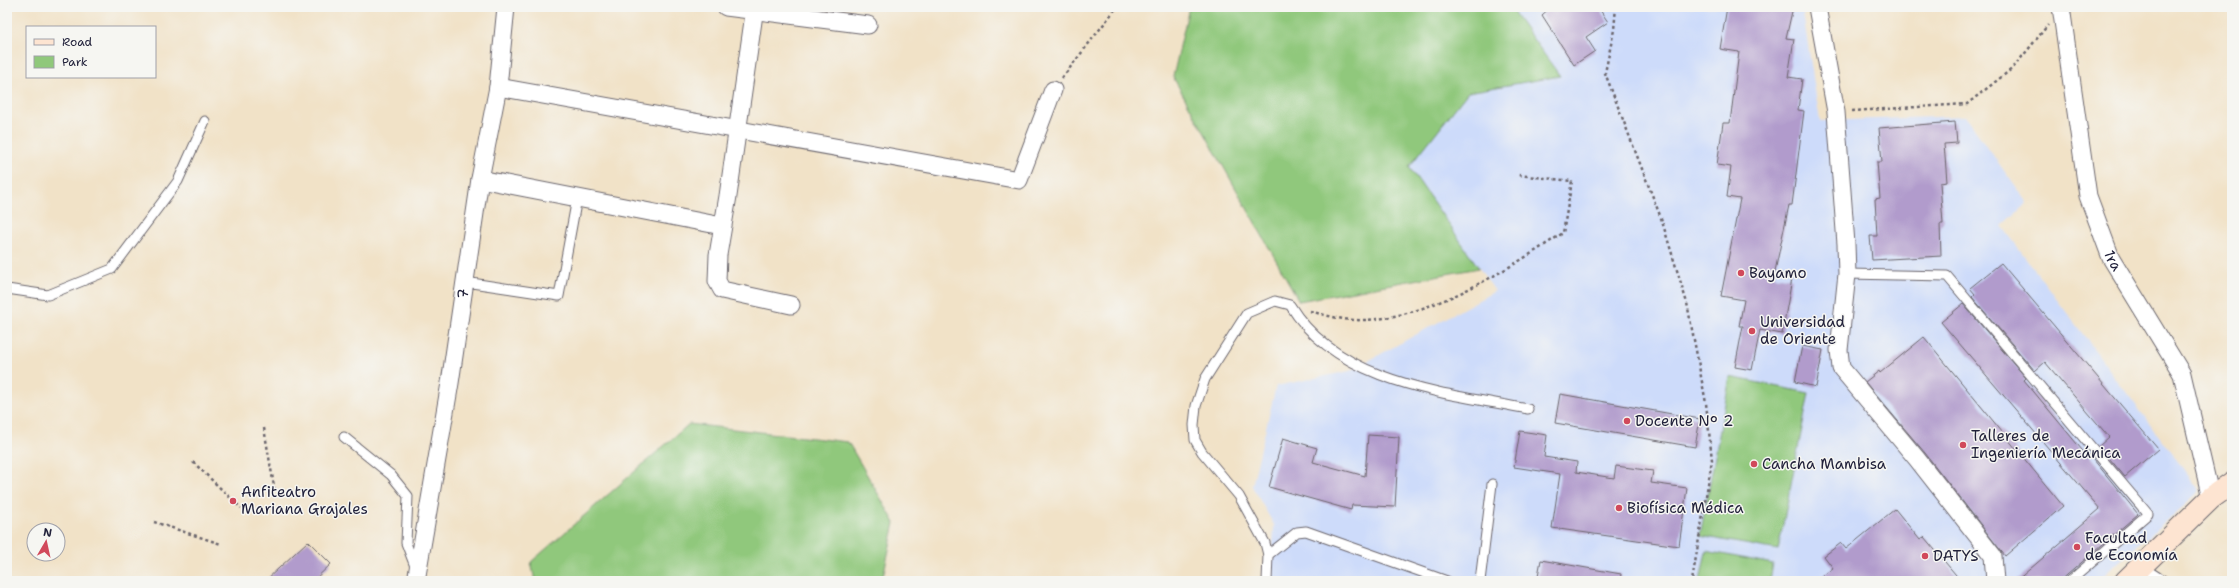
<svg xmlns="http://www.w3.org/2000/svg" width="2239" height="588" viewBox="0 0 2239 588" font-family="'Shantell Sans',sans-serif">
<rect width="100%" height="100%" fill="#f6f6f2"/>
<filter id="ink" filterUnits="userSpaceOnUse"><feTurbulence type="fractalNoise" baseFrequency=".025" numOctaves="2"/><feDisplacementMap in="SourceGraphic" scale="8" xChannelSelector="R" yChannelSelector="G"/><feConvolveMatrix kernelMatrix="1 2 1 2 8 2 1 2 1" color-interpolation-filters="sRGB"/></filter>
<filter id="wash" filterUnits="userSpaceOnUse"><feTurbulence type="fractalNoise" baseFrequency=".012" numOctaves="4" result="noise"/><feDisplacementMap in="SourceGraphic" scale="16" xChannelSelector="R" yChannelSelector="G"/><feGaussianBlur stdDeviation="0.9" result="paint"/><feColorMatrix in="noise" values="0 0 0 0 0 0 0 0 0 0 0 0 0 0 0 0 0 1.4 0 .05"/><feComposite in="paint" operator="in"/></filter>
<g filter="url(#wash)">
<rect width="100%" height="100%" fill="#f1e2c7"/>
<polygon fill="#cddbfa" points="1510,7 1802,7 1820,121 1965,116 2027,203 2002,226 2200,491 2097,581 1271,581 1274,525 1252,486 1276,386 1350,371 1495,291 1409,167 1468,92 1560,76"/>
<g fill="#90c87b" stroke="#59755b">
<polygon points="1189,7 1510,7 1560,76 1468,92 1409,167 1479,268 1299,301 1173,77"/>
<polygon points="1730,377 1809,393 1778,550 1700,536"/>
<polygon points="689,424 848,442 895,523 882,581 535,581 531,562"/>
<polygon points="1706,551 1773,564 1770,581 1700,581"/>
</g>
<g id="blocks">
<g fill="#b19bcc">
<polygon points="1551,7 1598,7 1608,22 1586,37 1595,51 1574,65 1542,15"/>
<polygon points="1727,7 1793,7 1786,38 1794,39 1788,77 1802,79 1798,110 1804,111 1792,205 1789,205 1774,276 1792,279 1782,334 1760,330 1752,370 1735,367 1743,326 1739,326 1744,300 1721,296 1740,199 1727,197 1731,167 1717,165 1723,123 1730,123 1739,52 1720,49"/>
<polygon points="1955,122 1957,143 1944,144 1947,182 1940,183 1943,224 1940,224 1941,256 1872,260 1870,236 1877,236 1875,199 1880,198 1877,162 1882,162 1879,128"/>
<polygon points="2001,263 2158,449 2125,477 2099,446 2109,437 2045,362 2035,371 1972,297 1975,294 1970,288"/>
<polygon points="1963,304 2026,378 2024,380 2087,456 2089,454 2138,514 2060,581 2016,581 2100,509 1941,322"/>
<polygon points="1924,337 2063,506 2005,556 1925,453 1865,382 1879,371 1880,373"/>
<polygon points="1802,346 1823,350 1816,387 1795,382"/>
<polygon points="1560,394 1700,419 1695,447 1555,423"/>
<polygon points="1520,431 1547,435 1544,457 1577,462 1576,472 1614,478 1616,466 1653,471 1651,483 1687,488 1679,546 1552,528 1560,474 1514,467"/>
<polygon points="1368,435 1399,437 1395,507 1352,505 1351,510 1269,487 1283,438 1317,448 1313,462 1365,476"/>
<polygon points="1895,509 1920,540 1924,537 1961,581 1816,581 1833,568 1824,556 1841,543 1846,549"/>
<polygon points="308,541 331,564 313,581 265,581"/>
<polygon points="1541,560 1621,574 1620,581 1537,581"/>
</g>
</g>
</g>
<g filter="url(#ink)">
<use href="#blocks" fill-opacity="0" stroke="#6a656c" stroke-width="1"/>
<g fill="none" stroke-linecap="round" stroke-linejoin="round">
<defs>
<g id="service">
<polyline points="1847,274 1947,276 2148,514 2070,581"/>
<polyline points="465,282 559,296 577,198"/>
<polyline points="7,289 48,295 112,269 178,181 205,121"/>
<polyline points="344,437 391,475 408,496 406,543 416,569"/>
<polyline points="1268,555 1297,532 1306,531 1447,581"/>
<polyline points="2142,567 2164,581"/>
<path d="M1267,581L1268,555L1265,543L1239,496L1202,452L1195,440L1194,425L1196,406L1205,379L1247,313L1275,301L1290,305C1338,384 1446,393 1528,409"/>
<polyline points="1480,581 1492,484"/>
</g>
<g id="minor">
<polyline points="726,7 868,25"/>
<polyline points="755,7 728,196 718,255 717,281 722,290 791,305"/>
<polyline points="1817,7 1836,112 1846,244 1847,274 1839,350 1841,368 1917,459 1993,556 1995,581"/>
<path id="s1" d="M2061,7L2088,196L2111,258L2182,374L2211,498"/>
<polyline points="498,87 1019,180 1053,90"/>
<polyline points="480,179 722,226"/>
<path id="s2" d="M416,581L450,383L480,179L498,87L506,7"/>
</g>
<polyline id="secondary" points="2126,581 2211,498 2232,483"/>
</defs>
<use href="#service" stroke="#6a656c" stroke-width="11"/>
<use href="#minor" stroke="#6a656c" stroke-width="19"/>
<use href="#secondary" stroke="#6a656c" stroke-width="24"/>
<g stroke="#6a656c" stroke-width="2.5" stroke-dasharray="3 3" stroke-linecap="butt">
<polyline points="1616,7 1614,30 1605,73 1661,218 1687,303 1706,403 1712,460 1692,581"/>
<polyline points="1062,78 1117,7"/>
<polyline points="1852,111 1967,104 2013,68 2048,25"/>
<path d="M1310,311C1328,316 1345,321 1364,320C1432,317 1507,270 1563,233L1572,181L1518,175"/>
<polyline points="264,428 275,492"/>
<polyline points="193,462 241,508"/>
<polyline points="154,522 221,544"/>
</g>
<use href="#service" stroke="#fff" stroke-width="9"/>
<use href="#minor" stroke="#fff" stroke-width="17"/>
<use href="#secondary" stroke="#fde4d1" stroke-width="22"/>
</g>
</g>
<g fill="#d1495b" stroke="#f6f6f2" stroke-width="1.5">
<circle cx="1741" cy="273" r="4"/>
<circle cx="1752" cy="331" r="4"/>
<circle cx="1627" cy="421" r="4"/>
<circle cx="1963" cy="445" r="4"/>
<circle cx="1754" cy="464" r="4"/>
<circle cx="233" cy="501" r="4"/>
<circle cx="1619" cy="508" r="4"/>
<circle cx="2077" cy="547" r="4"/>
<circle cx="1925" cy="556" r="4"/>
</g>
<g text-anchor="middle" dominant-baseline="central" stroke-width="3" stroke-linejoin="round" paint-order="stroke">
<g font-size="15" fill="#22223b" stroke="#f6f6f2">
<text stroke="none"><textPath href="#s1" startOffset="260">1ra</textPath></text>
<text stroke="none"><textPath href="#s2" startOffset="291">7</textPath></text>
</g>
<g font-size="15" fill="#22223b" stroke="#f6f6f2" text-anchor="start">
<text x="1749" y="273">Bayamo</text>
<text x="1760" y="322">Universidad<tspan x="1760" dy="17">de Oriente</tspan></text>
<text x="1635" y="421">Docente Nº 2</text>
<text x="1971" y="436">Talleres de<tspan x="1971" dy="17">Ingeniería Mecánica</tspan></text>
<text x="1762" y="464">Cancha Mambisa</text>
<text x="241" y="492">Anfiteatro<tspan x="241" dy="17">Mariana Grajales</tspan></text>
<text x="1627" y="508">Biofísica Médica</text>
<text x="2085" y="538">Facultad<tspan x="2085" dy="17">de Economía</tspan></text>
<text x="1933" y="556">DATYS</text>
</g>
</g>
<rect width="2239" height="588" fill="none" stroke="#f6f6f2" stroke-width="24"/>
<rect x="26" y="26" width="130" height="52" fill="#f6f6f2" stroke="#a1a1a9"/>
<rect x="34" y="39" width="20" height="6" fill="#fde4d1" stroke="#a1a1a9"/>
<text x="62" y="46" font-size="12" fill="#22223b">Road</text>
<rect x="34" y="56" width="20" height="12" fill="#90c87b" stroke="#a1a1a9"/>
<text x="62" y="66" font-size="12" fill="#22223b">Park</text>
<g transform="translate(46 542) rotate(9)"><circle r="19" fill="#f6f6f2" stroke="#a1a1a9"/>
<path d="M0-3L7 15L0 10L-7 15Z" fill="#d1495b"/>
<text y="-6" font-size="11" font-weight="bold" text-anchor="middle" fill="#22223b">N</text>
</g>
</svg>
